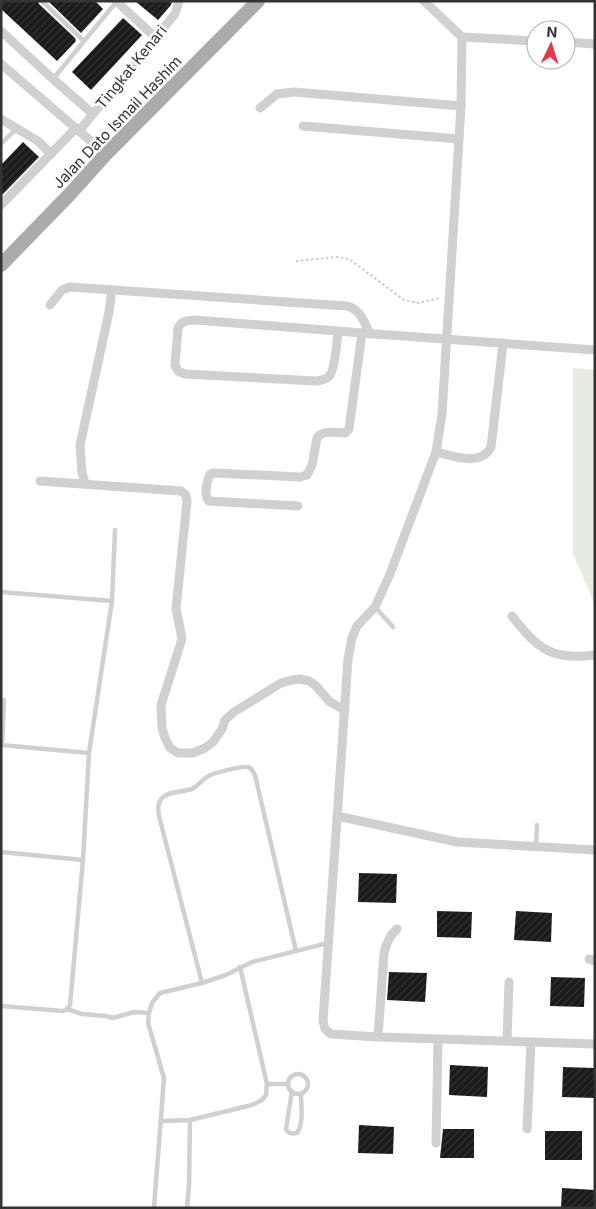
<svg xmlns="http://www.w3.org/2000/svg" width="596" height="1209" viewBox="0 0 596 1209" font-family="Inter,sans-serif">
<defs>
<pattern id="building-hatch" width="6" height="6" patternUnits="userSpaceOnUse" patternTransform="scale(1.25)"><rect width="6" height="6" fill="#1a1a1a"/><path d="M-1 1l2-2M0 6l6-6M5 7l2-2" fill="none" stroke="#333"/></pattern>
</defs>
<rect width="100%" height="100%" fill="#fff"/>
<polygon fill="#e6ecdf" points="573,368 595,370 595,605 573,553"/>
<g fill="url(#building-hatch)">
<polygon points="1,1 38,1 39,4 76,39 75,40 76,41 57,61 1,9"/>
<polygon points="48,1 95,1 103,9 81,33"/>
<polygon points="135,1 172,1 171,5 158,20"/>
<polygon points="123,18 142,35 91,90 72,72"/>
<polygon points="23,142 39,157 1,196 1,165"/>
<polygon points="359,873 397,874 396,903 358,902"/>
<polygon points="437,911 472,912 471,938 437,937"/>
<polygon points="516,911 552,913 551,942 514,940"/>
<polygon points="389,972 427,973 425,1002 387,1000"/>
<polygon points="551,977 585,978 584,1007 550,1006"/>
<polygon points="450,1065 488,1067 487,1097 449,1095"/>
<polygon points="563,1067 595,1068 595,1098 562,1097"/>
<polygon points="359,1125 394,1127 393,1154 358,1153"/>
<polygon points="443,1129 474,1129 474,1158 440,1158"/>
<rect x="545" y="1131" width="37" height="29"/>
<polygon points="562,1188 595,1190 595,1208 561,1208"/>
</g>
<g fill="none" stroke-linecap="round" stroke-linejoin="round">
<polyline stroke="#cdcdcd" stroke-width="2" stroke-dasharray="2.5 2.5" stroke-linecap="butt" points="296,261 337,257 349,259 404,300 418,303 440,298"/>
<g stroke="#d0d0d0" stroke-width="4.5">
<polyline points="42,1 84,41"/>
<polyline points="53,79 117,1"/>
<polyline points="1,144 17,128"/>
<polyline points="1,592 112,601"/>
<polyline points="375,607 393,627"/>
<polyline points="1,745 89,753"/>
<polyline points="2,745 4,700"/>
<polyline points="536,847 537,825"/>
<polyline points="1,852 83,860"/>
<path d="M202,983L159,816C158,809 157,804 162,798C169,791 183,792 192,789C198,786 201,781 207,777C211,773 243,766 248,767C252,768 253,772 255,775L296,951"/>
<polyline points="1,1006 63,1011 67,1009 82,1014 106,1016 113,1018 134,1012 149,1013"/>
<polyline points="67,1009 70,1005 83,860 89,753 112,601 115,530"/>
<circle cx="298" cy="1084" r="10"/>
<polyline points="267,1084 288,1084"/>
<path d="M292,1091L286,1129C288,1134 292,1134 297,1133C304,1123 301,1106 301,1094"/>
<polyline points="161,1121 190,1120 252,1105 262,1100 266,1095 267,1084 240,967"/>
<polyline points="154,1208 164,1078 148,1023 149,1013 152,1003 160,993 202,983 226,975 252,962 328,943"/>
<polyline points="187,1208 189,1186 190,1120"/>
</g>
<g stroke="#d0d0d0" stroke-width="9">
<polyline points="116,1 155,37"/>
<polyline points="424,1 462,37 536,41"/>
<polyline points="1,31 53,79 93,114"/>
<polyline points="462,37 461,106 442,414 436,452 390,574 375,607 357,626 352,638 348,659 323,1021 325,1029 331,1034 378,1037 595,1044"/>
<polyline points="566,42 595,44"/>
<polyline points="1,64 93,143 105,155"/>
<polyline points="260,108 277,94 294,92 461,106"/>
<polyline points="1,119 38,141 51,154"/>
<polyline points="303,126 459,139"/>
<polyline points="79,131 175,14 179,1"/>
<polyline points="1,205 76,128"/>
<path d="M50,305L62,290L70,287L346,306C360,308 364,322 370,334"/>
<path d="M338,331C337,341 335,369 330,375C327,380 321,380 316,381L185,374L178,371L175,365L178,328C182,320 187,321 195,320L338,331L362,333L595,350"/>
<path d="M436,452C453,456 481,467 491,447L503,344"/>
<polyline points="40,481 181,491 186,495 187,501 176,609 180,628 182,639 161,705 162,728 165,738 170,748 178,753 193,753 205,748 213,742 222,729 225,720 234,712 281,683 292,680 300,679 309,681 315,685 330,702 345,710"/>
<polyline points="85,484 82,472 80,445 109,312 112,290"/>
<path d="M298,506L209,501C203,495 207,481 210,474L214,473L300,477L307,475L312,465L317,438C323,429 336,433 345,433L349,429L362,333"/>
<path d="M512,616C537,649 553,661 595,655"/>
<polyline points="337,816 457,842 595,850"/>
<polyline points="589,959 595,961"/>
<path d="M378,1037L384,953C386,944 389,936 397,929"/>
<polyline points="507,1041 509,982"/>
<polyline points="527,1129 531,1042"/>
<polyline points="436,1143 438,1039"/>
</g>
<polyline stroke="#ababab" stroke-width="14" points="1,265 70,194 105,155 258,1"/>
</g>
<g text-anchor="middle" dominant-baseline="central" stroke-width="5" stroke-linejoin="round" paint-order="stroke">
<g font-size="15" fill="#333" stroke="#fff">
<text transform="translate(131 67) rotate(-51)">Tingkat Kenari</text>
<text transform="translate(117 122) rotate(-46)">Jalan Dato Ismail Hashim</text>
</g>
</g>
<rect width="596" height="1209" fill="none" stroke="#333333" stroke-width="5"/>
<g transform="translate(551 45) rotate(4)"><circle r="24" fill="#ffffff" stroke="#adadad"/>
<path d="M0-4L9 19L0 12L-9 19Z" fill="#e63946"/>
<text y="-8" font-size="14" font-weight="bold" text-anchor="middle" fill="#333333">N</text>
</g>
</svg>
